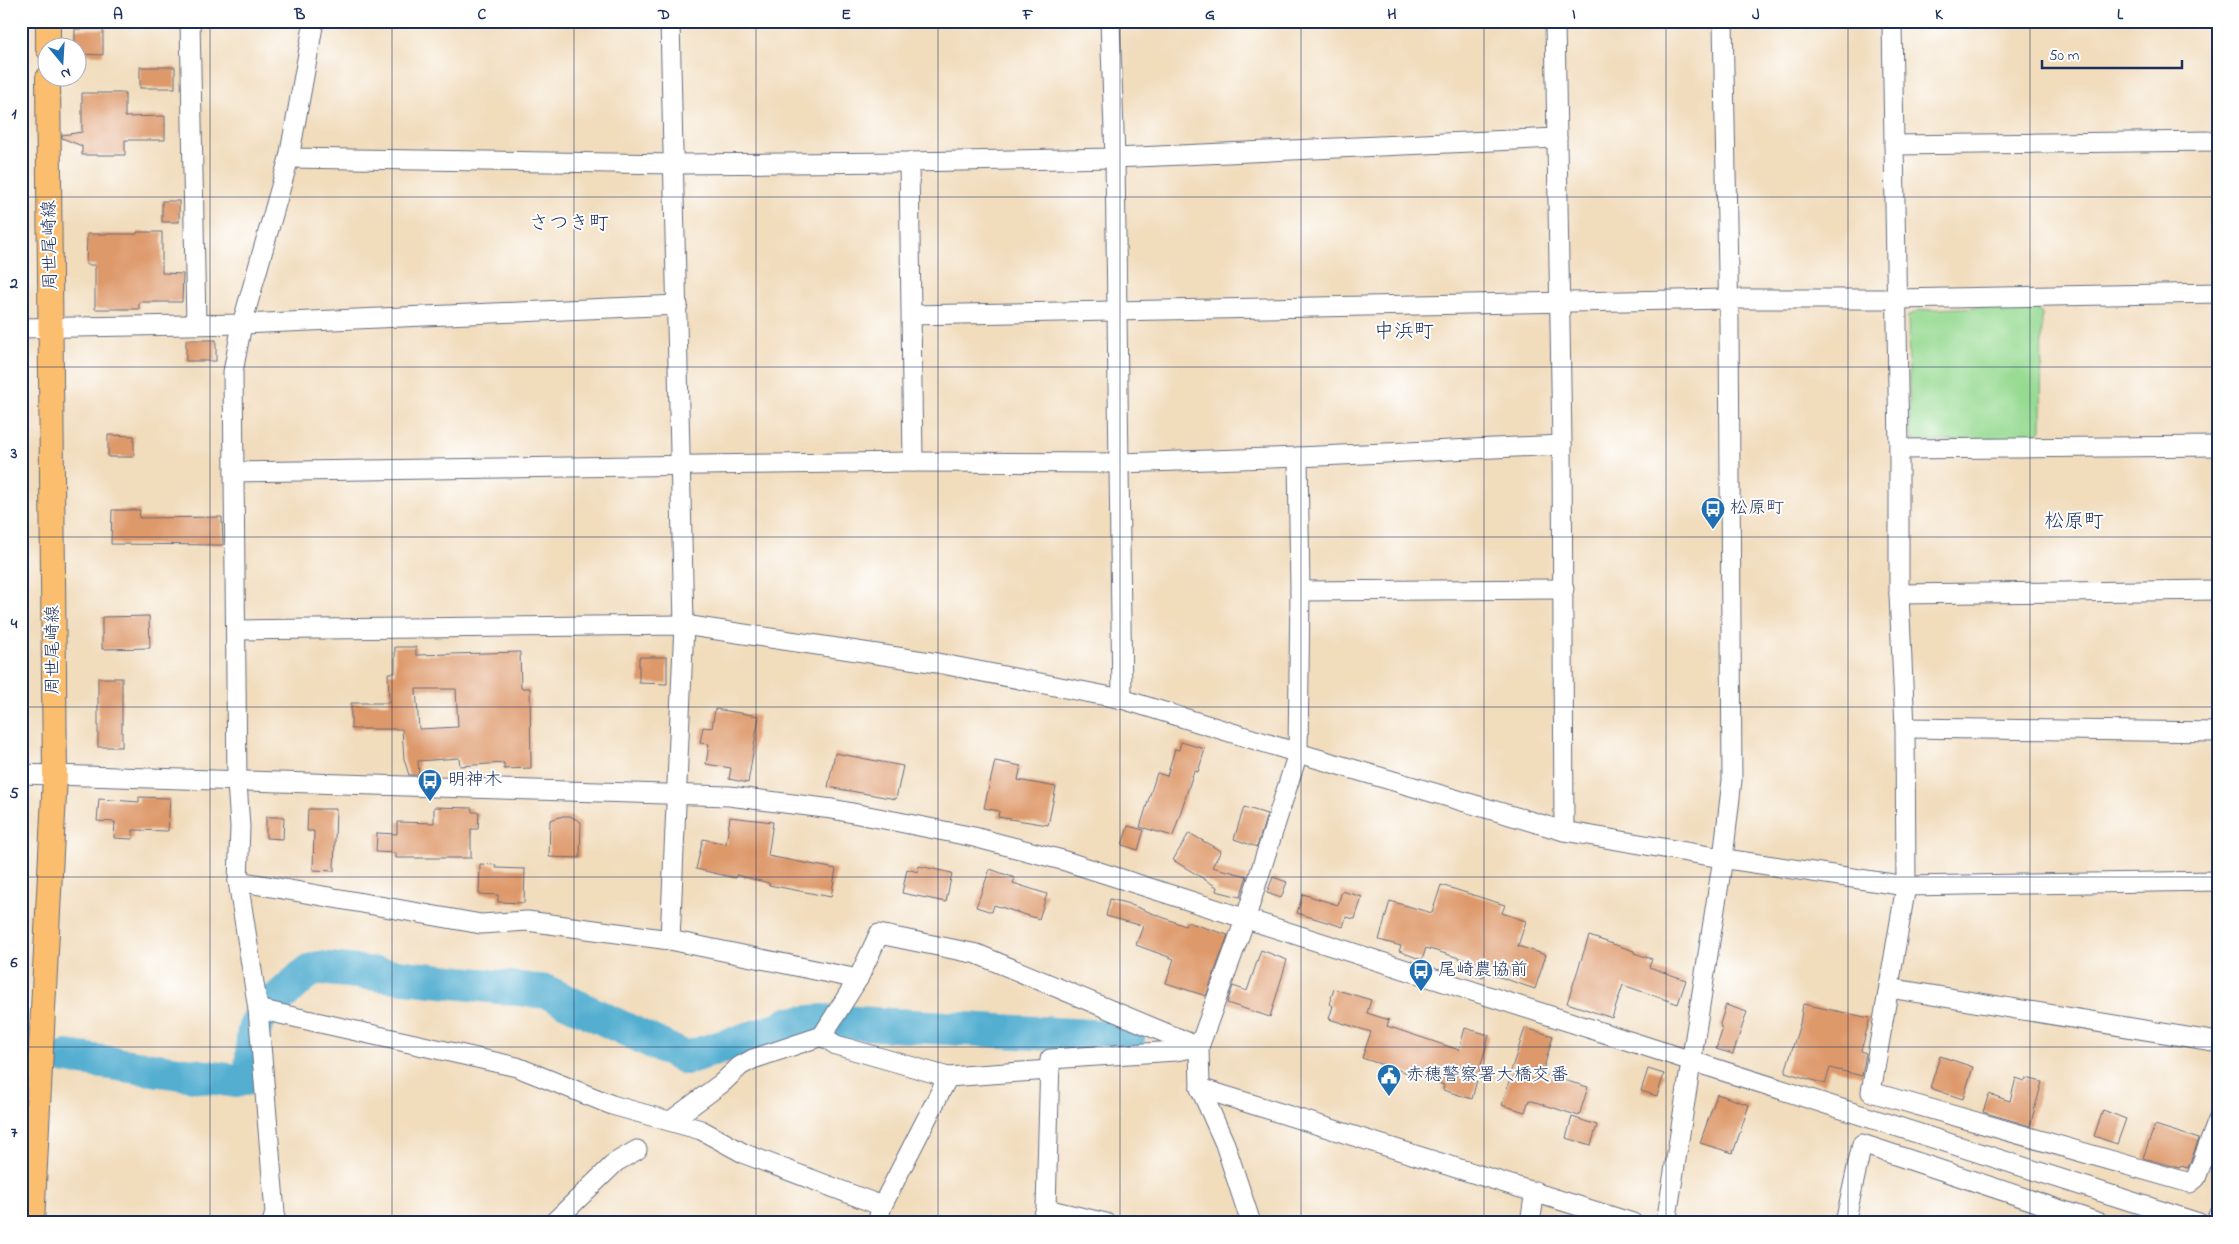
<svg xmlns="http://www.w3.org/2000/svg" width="2239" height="1244" viewBox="0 0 2239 1244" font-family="'Indie Flower','Klee One',sans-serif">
<rect width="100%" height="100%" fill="#fff"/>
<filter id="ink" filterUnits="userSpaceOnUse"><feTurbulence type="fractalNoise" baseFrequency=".02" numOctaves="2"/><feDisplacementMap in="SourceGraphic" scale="10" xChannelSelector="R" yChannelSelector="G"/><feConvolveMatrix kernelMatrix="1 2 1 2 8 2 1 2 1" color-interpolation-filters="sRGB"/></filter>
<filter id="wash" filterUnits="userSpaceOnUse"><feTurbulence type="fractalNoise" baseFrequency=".0096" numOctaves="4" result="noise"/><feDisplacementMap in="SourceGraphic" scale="20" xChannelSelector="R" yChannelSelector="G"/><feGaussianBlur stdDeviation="1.12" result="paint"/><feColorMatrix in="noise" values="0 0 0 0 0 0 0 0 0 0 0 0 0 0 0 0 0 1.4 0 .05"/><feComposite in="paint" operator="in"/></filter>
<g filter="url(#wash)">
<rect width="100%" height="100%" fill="#f1dcbc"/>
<polygon fill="#e1d8b8" points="21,339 28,339 29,476 21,476"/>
<polygon fill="#97da92" stroke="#598478" points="2031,304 2042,314 2041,430 2033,438 1915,442 1910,435 1908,316 1920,310"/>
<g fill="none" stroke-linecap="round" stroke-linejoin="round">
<path stroke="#52aed0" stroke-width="34" d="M67,1057L236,1081L249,1077C254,1061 251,1047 254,1031C257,1012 289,990 302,977L310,971L319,968L547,992L686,1058L777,1030L788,1024L822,1021L1128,1038"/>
</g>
<g id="blocks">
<g fill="#de996a" fill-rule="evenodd">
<polygon points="75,29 103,29 103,55 78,54 78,48 75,48"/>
<rect x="140" y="67" width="35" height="21"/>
<polygon points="82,93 125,93 125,117 165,116 165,140 125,140 125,155 82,155 82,146 62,138 62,135 82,132"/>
<rect x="162" y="201" width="17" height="21"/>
<polygon points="137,232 162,232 162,273 183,274 182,302 139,302 139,309 95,309 95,265 86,265 87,234 137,234"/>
<rect x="186" y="340" width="30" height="21"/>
<polygon points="108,435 134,436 134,457 108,457"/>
<polygon points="112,510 140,510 139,518 222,517 223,545 111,544"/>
<polygon points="149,616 150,648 102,649 102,617"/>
<path d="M395,647H416V655L520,652L521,688H530L531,768L504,769V763L460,766L459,758L418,761L419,775H409L404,759L402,729H351V703H389L388,673H395ZM416,689H456L458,727L419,729Z"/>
<polygon points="639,657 667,657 667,684 639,683"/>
<rect x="98" y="678" width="24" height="69"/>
<polygon points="715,709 759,716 748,783 729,779 731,768 706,764 709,744 700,743 703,727 712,728"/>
<polygon points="1181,742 1205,749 1198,772 1194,771 1173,836 1140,827 1157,773 1167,776 1175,749 1179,750"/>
<polygon points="835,753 903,766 896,799 828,787"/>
<polygon points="995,761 1021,766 1018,780 1056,787 1048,825 998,817 999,811 984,808"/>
<polygon points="139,797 170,798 168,831 133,830 133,839 114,838 115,822 97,821 99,799 139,802"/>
<polygon points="434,807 472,808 472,812 479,812 478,829 471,829 471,858 396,858 396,853 376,852 377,833 397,834 397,822 434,823"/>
<polygon points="1244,807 1267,814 1257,847 1234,839"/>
<polygon points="308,809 336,809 334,871 313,870 314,831 307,831"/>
<polygon points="563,816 570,816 581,822 580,858 549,857 550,820"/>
<polygon points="266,817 284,817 283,839 266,838"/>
<polygon points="730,817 773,822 768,856 836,869 831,897 769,885 769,883 736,875 736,878 696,869 703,839 726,844"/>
<polygon points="1128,826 1144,830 1138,850 1122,845"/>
<polygon points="1189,833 1221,851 1212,867 1247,876 1240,897 1216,891 1217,887 1173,860"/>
<polygon points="480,864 496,865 496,868 525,869 524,903 498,902 498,895 479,894"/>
<polygon points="919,866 952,873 946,902 902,893 907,869 918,872"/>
<polygon points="990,869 1015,878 1013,883 1047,894 1039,919 994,905 992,912 976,907"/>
<polygon points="1273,877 1287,882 1281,898 1267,893"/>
<polygon points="1441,885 1505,905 1502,913 1526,921 1518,946 1546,955 1535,989 1485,972 1483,977 1469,973 1472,963 1466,960 1426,948 1422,960 1399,951 1401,946 1379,940 1390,901 1432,913"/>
<polygon points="1342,891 1362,897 1355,919 1346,917 1343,927 1297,913 1303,894 1338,905"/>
<polygon points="1110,899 1126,903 1185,926 1187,922 1228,935 1206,996 1166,983 1174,959 1136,945 1143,926 1106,916"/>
<polygon points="1589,936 1634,951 1634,953 1652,959 1649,967 1686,980 1678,1004 1623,985 1612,1018 1567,1003"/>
<polygon points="1261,950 1287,960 1270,1017 1227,1003 1233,986 1247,991"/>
<polygon points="1334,989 1371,1000 1367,1013 1389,1020 1387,1026 1459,1050 1465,1028 1489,1035 1472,1099 1443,1090 1444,1085 1362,1058 1371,1032 1329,1019 1333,1006 1329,1004"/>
<polygon points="1803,1004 1870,1018 1861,1051 1866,1053 1862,1076 1830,1068 1825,1084 1785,1072 1800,1024"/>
<polygon points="1726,1005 1747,1012 1733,1054 1716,1049 1722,1031 1720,1024"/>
<polygon points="1525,1028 1553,1036 1542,1074 1588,1087 1579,1116 1529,1100 1525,1112 1502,1105 1510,1078 1509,1077"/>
<polygon points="1940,1056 1973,1067 1963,1099 1930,1088"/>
<polygon points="1648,1069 1664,1074 1657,1096 1641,1091"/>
<polygon points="2016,1078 2025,1081 2026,1078 2042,1082 2030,1126 1983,1112 1989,1094 2010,1101"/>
<polygon points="1717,1094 1749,1105 1733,1153 1700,1143"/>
<polygon points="2103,1110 2126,1119 2117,1144 2094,1136"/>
<polygon points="1572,1117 1597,1125 1591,1145 1566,1138"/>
<polygon points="2155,1125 2199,1139 2188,1168 2181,1166 2180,1168 2143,1158"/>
</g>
</g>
</g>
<g filter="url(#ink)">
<use href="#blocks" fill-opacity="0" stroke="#666c7f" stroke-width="1"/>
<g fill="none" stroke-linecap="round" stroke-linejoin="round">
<defs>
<g id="minor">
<polyline points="190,21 196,324"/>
<polyline points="1110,21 1115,158 1122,699"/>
<polyline points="1555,21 1562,445 1564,831"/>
<polyline points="1892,21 1899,449 1899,594 1905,728 1906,886 1871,1092 2190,1183 2196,1178 2218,1120"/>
<polyline points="1894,145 2218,141"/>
<polyline points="289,158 675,164 909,162 1115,158 1557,138"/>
<polyline points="909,162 913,462"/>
<polyline points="912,315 1728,299 1896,299 2218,293"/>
<polyline points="21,328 242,324 678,305"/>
<polyline points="1899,449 2218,446"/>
<polyline points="234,472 913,462 1119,463 1298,457 1562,445"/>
<polyline points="1300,591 1564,589"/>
<polyline points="1899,594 2218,590"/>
<polyline points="236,630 684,625 937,663 1122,699 1298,753 1564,831 1733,860 1906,886 2218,881"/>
<polyline points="1905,728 2218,732"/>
<polyline points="21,774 729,796 832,809 894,821 974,837 1062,860 2199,1223"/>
<polyline points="238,881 481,924 527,921 670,940 858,979"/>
<polyline points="670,940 684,625 670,21"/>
<polyline points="1889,988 2218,1042"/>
<polyline points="258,1009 517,1067 612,1105 701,1130 745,1154 882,1206"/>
<polyline points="822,1036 836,1045 948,1077 1050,1070"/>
<polyline points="1200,1088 1633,1223"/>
<polyline points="672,1120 722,1083 740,1066 753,1059 822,1036 858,979 879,934 977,954 1199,1047 1245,920 1298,753 1300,591 1298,457"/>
<polyline points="1046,1209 1106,1223"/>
<polyline points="272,1223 275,1213 258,1009 238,881 240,827 237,782 233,372 242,324 289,158 314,21"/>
<polyline points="553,1223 616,1162 637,1150"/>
<polyline points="877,1223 882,1206 948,1077"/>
<polyline points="1041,1223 1046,1209 1050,1059 1176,1051 1199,1047 1200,1088 1225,1144 1251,1223"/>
<polyline points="1530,1223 1535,1191"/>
<polyline points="1666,1223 1723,858 1732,780 1729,323 1723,21"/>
<polyline points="1845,1223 1862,1144 2100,1223"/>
<polyline points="2215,1223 2218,1216"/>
</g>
<g id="major">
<polyline points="48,21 48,48"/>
<polyline points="32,1223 55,776 48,78"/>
</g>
</defs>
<use href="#minor" stroke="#666c7f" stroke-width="21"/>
<use href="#major" stroke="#666c7f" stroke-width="26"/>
<use href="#minor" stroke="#fff" stroke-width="19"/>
<use href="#major" stroke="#fabe6e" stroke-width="24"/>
</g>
</g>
<path fill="none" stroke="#1b2f5e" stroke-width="1" stroke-opacity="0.55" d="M210,21V1223M392,21V1223M574,21V1223M756,21V1223M938,21V1223M1120,21V1223M1301,21V1223M1484,21V1223M1666,21V1223M1848,21V1223M2030,21V1223M21,197H2218M21,367H2218M21,537H2218M21,707H2218M21,877H2218M21,1047H2218"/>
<defs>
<symbol id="bus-pin" viewBox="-11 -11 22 30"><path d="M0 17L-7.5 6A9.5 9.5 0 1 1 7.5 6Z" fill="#1f6fb2" stroke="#fff"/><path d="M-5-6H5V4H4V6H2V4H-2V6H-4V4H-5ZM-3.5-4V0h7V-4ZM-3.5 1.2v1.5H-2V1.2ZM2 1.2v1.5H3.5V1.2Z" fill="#fff"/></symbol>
<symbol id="civic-pin" viewBox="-11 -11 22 30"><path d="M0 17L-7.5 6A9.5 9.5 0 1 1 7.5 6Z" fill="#1f6fb2" stroke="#fff"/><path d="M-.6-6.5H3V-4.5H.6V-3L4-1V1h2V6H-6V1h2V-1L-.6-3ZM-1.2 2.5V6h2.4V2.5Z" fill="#fff"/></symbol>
</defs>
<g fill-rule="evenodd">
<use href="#bus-pin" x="1699" y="495" width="28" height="38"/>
<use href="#bus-pin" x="416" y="767" width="28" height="38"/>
<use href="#bus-pin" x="1407" y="957" width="28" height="38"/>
<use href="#civic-pin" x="1375" y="1062" width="28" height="38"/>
</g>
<g text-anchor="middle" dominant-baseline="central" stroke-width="4" stroke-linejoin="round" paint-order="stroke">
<g font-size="18" fill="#1b2f5e" stroke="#fff">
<text transform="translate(51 245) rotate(-91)">周世尾崎線</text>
<text transform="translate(54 650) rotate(-90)">周世尾崎線</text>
</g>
<g font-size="18" fill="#1b2f5e" stroke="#fff" text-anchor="start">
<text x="1730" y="509">松原町</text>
<text x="448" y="781">明神木</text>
<text x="1438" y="971">尾崎農協前</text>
<text x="1406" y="1076">赤穂警察署大橋交番</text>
</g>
<g font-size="20" fill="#1b2f5e" stroke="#fff">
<text x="569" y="224">さつき町</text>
<text x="1404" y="332">中浜町</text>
<text x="2074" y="522">松原町</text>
</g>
</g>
<rect width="2239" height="1244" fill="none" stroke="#fff" stroke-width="55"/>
<g transform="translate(62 62) rotate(162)"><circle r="24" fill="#ffffff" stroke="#a4acbf"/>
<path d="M0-4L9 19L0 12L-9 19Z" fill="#1f6fb2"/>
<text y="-8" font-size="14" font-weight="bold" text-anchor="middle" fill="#1b2f5e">N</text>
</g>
<path d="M2042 60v8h140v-8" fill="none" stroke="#1b2f5e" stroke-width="2.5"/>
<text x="2049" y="60" font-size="15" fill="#1b2f5e" stroke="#ffffff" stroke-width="4" paint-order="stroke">50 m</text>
<rect x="28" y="28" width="2184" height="1188" fill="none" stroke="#1b2f5e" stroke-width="2"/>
<g font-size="16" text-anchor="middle" font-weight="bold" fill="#1b2f5e">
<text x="118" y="19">A</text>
<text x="300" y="19">B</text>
<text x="482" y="19">C</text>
<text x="664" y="19">D</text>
<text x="846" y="19">E</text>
<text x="1028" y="19">F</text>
<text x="1210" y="19">G</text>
<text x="1392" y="19">H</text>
<text x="1574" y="19">I</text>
<text x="1756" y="19">J</text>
<text x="1939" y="19">K</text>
<text x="2120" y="19">L</text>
<text x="14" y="118">1</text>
<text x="14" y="288">2</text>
<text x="14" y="458">3</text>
<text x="14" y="628">4</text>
<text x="14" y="798">5</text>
<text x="14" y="967">6</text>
<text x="14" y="1137">7</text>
</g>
</svg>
